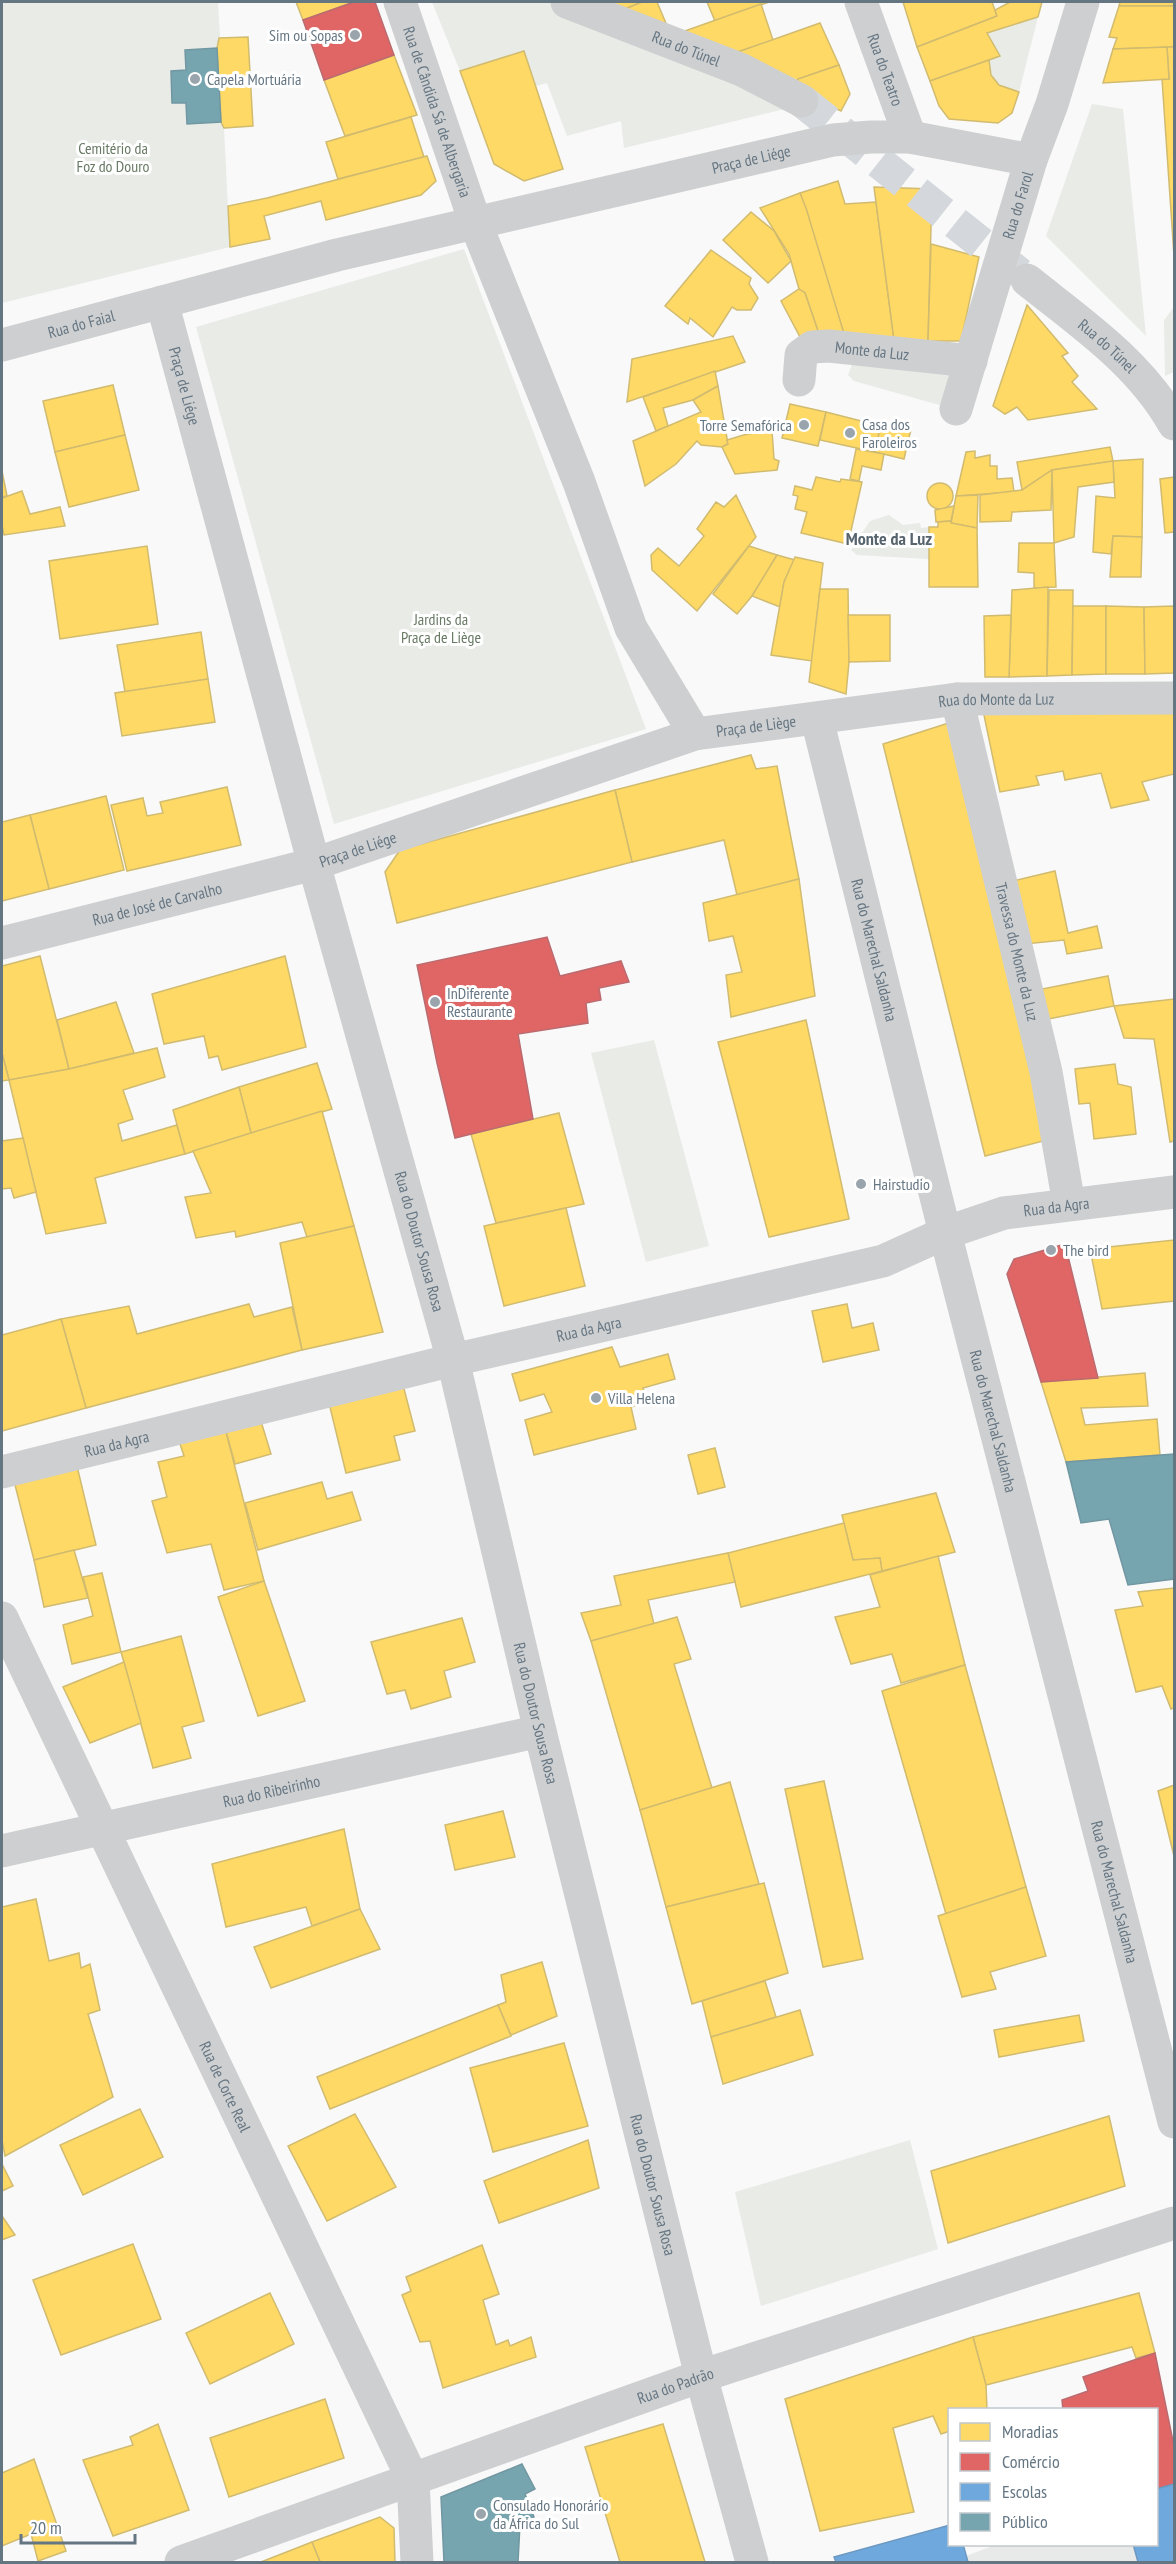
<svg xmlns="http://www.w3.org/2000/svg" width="1176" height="2564" viewBox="0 0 1176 2564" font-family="'PT Sans Narrow',sans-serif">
<rect width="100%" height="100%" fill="#f9f9f9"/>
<polygon fill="#e8e9e9" points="1133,2544 1138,2562 968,2562 966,2556 995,2545"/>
<g fill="#e8ebe6">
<polygon points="2,2 218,2 220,38 248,37 253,126 224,129 230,247 2,303"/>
<polygon points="432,2 567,2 797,106 624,148 621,121 567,136 547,83 536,86 524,51 460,71"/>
<path d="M1038,17L1019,92C998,84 991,83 989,60L1000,55L987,33Z"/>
<polygon points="1092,104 1123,109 1146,336 1046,236"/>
<polygon points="464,249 646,729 334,824 196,327"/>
<polygon points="1174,307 1174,372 1165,376 1164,320"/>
<polygon points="853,362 948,370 949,375 943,406 854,381 848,375"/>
<polygon points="889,515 903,525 920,523 921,528 929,527 929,559 857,555 851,550 870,521"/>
<polygon points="654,1040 709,1246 646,1262 591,1053"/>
<polygon points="910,2140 938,2249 761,2306 735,2192"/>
</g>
<g fill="#ffd966" stroke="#d1bb6f" stroke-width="1.5">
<polygon points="296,2 354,2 303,20"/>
<polygon points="596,2 642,2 620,11"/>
<polygon points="642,2 657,2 668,28 620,11"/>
<polygon points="707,2 769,2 715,21"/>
<polygon points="903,2 992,2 997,16 917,47"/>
<polygon points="1010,2 1042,2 1038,17 987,33 1000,56 930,81 917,47 997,16 995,10"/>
<polygon points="1120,2 1174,2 1174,6 1119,6"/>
<polygon points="761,4 773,40 732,54 679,33"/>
<polygon points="1119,6 1174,6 1174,47 1113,49 1117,38 1109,37"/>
<polygon points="820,23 839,65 798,79 794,89 732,54"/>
<polygon points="248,37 253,126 224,128 221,122 217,48 219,38"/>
<polygon points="1167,47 1174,47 1174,256 1162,79 1169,79"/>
<polygon points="1167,47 1169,79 1103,83 1113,49"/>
<polygon points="524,51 563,169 524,181 494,164 460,71"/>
<polygon points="394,55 417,115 345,136 324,80"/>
<polygon points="989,60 991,75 999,85 1019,92 1012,113 998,123 949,119 939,106 930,81"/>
<polygon points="839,65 850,94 841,111 794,89 798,79"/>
<polygon points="411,117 424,157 338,179 326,142"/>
<polygon points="427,156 436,181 421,195 326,220 321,201 264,216 270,239 230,247 228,206 267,198"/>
<polygon points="838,181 845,204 876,202 894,340 845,337 800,193"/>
<polygon points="874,187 932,189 928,341 894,340"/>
<polygon points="800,193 806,208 845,337 820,337 805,293 799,289 789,254 760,208"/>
<polygon points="751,212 774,231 791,261 768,283 723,240"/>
<polygon points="931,244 979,257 961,341 928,341"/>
<polygon points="711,250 751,278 749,284 758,298 751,310 737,310 732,307 713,337 690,318 688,324 665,306"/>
<polygon points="799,289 805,293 820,337 800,337 781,301"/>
<polygon points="1027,305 1068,353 1062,356 1078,376 1072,382 1097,409 1028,420 1017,407 1005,414 993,406"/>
<polygon points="733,336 745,362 627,402 632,359"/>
<polygon points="715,371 718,386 693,400 663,408 668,426 656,431 643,397"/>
<polygon points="113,385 125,435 55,452 43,401"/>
<polygon points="718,386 728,444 722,447 701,445 697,441 676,464 645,486 633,441 701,412 693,400"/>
<polygon points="790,404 826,412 818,446 782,438"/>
<polygon points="826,412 881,426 875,452 820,440"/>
<polygon points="881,423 911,429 904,459 875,452"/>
<polygon points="772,431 774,459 779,461 777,470 735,474 722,447 728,444 727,440 747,434"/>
<polygon points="125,435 139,490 69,507 55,452"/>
<polygon points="1110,447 1113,461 1052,470 1022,490 1017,462"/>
<polygon points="856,449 884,454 881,470 862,466 859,481 850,479"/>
<polygon points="975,451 975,458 990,455 990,466 997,466 997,479 1012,478 1014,492 956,496 966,452"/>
<polygon points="1143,459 1142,537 1113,536 1111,554 1093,552 1096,496 1115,498 1113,461"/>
<polygon points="1113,461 1114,482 1078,487 1074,537 1054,543 1052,470"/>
<polygon points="1052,470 1051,510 1012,512 1011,521 980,522 980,495 1022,490"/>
<polygon points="2,471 7,496 2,497"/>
<polygon points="816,477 840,482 841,479 862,482 848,544 801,533 807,512 795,509 798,496 793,495 795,486 812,490"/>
<polygon points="1174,477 1174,532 1165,533 1160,479"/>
<circle cx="940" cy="496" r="13"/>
<polygon points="22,491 30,514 60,507 65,526 4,535 2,525 2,498"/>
<polygon points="736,495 756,537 697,611 652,570 651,555 658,548 679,566 704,536 697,529 716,502 724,507"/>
<polygon points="978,495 977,528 951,523 956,496"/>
<polygon points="954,506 951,521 936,522 935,510"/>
<polygon points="951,521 951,523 977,528 978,587 929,587 929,527 938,527 938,522"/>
<polygon points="1113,536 1142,537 1141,577 1110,577"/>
<polygon points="1019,543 1054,543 1056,587 1034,588 1034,573 1018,572"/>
<polygon points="147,546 158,624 60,639 49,561"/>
<polygon points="749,546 777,555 752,596 737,614 713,594"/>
<polygon points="777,555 795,560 784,582 780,607 752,596"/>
<polygon points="795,557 823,563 812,661 771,655 784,582"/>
<polygon points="1048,587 1047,676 1009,677 1012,590"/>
<polygon points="820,589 848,589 849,662 846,694 809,682"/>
<polygon points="1049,590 1073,590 1072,675 1047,676"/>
<polygon points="1073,606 1106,606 1106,674 1072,675"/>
<polygon points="1106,606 1144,607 1145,674 1106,674"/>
<polygon points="1174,606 1174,673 1145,674 1144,607"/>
<polygon points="848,615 890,615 890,661 849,662"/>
<polygon points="1011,615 1009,677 985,677 984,616"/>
<polygon points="201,632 208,679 125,692 117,645"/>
<polygon points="208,679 215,722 122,736 115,693"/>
<polygon points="1174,692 1174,774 1142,782 1149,800 1111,808 1101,773 1065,780 1063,771 1036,776 1039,785 1000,792 980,696"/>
<polygon points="958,720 1051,1139 985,1156 883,744"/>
<polygon points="751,755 756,769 777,766 799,879 737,895 724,840 632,862 615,790"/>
<polygon points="227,787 241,845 127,871 111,805 143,798 147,816 163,813 160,802"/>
<polygon points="615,790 632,862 397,923 385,872 400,850"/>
<polygon points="106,796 124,870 49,889 30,815"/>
<polygon points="30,815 49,889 2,901 2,822"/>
<polygon points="1055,871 1068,933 1097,926 1102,948 1067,954 1064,940 1025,944 1009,882"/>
<polygon points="799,879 815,996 731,1017 726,975 742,972 733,936 709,941 703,903"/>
<polygon points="40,956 69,1069 9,1080 2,1053 2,966"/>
<polygon points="285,956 306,1047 222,1070 218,1056 209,1058 204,1036 164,1044 152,994"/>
<polygon points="1108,976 1114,1006 1033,1022 1027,992"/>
<polygon points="1174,999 1174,1141 1170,1142 1154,1039 1124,1038 1114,1006"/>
<polygon points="116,1002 134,1053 69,1069 57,1020"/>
<polygon points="806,1020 849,1219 769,1237 718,1042"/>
<polygon points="157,1048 165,1077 123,1090 133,1119 118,1124 122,1141 177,1125 185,1154 95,1178 106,1223 46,1234 9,1080 69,1069"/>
<polygon points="2,1053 9,1080 2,1081"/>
<polygon points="317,1063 332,1109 251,1133 239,1087"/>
<polygon points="1115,1064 1118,1084 1131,1087 1136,1134 1094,1139 1090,1103 1079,1104 1075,1069"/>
<polygon points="239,1087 251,1133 185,1154 173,1110"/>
<polygon points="322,1111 354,1226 307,1237 302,1222 236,1237 235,1231 196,1238 185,1197 211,1193 193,1151"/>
<polygon points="559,1113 584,1204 496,1223 471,1134"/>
<polygon points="23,1138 36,1192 14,1198 11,1188 2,1189 2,1141"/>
<polygon points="566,1208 585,1286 504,1306 484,1226"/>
<polygon points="354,1226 383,1332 302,1350 280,1243"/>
<polygon points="1174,1240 1174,1301 1102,1309 1090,1249"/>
<polygon points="249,1304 254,1317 292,1307 302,1350 86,1408 61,1319 129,1306 137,1334"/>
<polygon points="847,1304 852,1328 873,1323 879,1350 823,1362 812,1311"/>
<polygon points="61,1319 86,1408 2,1431 2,1335"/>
<polygon points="612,1347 620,1367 668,1354 675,1379 643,1388 647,1402 631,1407 636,1429 534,1455 525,1420 552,1412 544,1394 520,1401 512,1374"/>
<polygon points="1145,1373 1148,1406 1081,1408 1085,1425 1157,1419 1160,1455 1066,1462 1041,1382"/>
<polygon points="403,1385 415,1431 394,1436 400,1460 346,1473 329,1403"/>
<polygon points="260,1418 271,1454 235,1464 225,1428"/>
<polygon points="225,1428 264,1581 224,1590 211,1544 167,1553 152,1501 167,1497 158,1462 184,1456 178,1438"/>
<polygon points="715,1448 725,1487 698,1494 688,1455"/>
<polygon points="76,1462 96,1545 34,1560 13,1477"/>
<polygon points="322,1482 327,1499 352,1492 361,1520 258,1550 245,1503"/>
<polygon points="936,1493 955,1552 882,1571 880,1558 853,1560 842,1515"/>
<polygon points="844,1523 853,1560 880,1558 882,1571 741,1607 728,1553"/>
<polygon points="74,1550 88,1598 44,1607 34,1560"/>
<polygon points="728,1553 735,1582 648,1600 654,1624 591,1641 581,1613 621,1605 614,1576"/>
<polygon points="938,1556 965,1665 901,1683 892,1654 851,1664 835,1617 880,1607 870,1575"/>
<polygon points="102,1573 121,1652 72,1664 63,1625 93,1616 83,1577"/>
<polygon points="264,1581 305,1701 258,1716 218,1597"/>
<polygon points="1174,1588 1174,1708 1171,1709 1162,1686 1136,1692 1115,1610 1143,1606 1138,1592"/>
<polygon points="677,1617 691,1659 674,1664 712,1788 640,1810 591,1641"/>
<polygon points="462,1618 475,1662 444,1671 451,1697 411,1709 405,1690 387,1694 371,1642"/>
<polygon points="181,1636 204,1721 182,1727 191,1758 153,1768 121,1652"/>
<polygon points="124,1662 141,1723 90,1743 63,1687"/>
<polygon points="965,1665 1026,1887 946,1914 882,1691"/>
<polygon points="824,1781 863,1959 823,1967 785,1789"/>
<polygon points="730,1782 759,1884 666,1907 640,1810"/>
<polygon points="1174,1785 1174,1856 1158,1791"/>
<polygon points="503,1811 515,1857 455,1870 445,1825"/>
<polygon points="344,1829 360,1909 312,1926 306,1907 226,1927 212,1864"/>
<polygon points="764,1883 788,1973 692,2004 666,1907"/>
<polygon points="1026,1887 1046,1956 990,1972 996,1989 962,1997 938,1916"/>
<polygon points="36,1899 49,1961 79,1953 81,1968 90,1964 100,2010 88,2014 113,2097 5,2156 2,2140 2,1907"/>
<polygon points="360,1909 380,1949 271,1988 254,1947"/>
<polygon points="542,1962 557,2016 511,2035 498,2005 506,2002 501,1975"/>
<polygon points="765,1981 776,2017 711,2037 702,2001"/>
<polygon points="498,2005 511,2036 330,2109 317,2077"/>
<polygon points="800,2010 813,2055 723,2084 711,2037"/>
<polygon points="1079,2015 1084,2041 999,2057 994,2030"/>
<polygon points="564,2043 588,2126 493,2152 470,2068"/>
<polygon points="140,2109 163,2157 83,2195 60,2145"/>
<polygon points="355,2114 396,2187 327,2221 288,2146"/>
<polygon points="1109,2116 1125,2186 948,2243 931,2171"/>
<polygon points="588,2140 599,2188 499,2223 484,2181"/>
<polygon points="2,2164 13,2186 2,2191"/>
<polygon points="2,2216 15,2235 2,2240"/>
<polygon points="133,2244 161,2319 61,2355 33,2280"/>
<polygon points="482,2245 499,2294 483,2300 496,2345 508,2340 510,2346 531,2337 536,2357 443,2388 430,2341 420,2342 402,2295 411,2291 406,2277"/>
<polygon points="270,2293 294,2344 210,2384 186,2333"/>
<polygon points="1139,2293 1155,2353 1136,2358 1132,2347 986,2385 973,2337"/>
<polygon points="973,2337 986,2385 987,2410 950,2410 950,2431 941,2434 933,2416 893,2428 914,2512 820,2531 785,2399"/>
<polygon points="325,2399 344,2458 229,2497 210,2438"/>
<polygon points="158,2424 189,2510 113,2536 83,2460 133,2445 130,2437"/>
<polygon points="663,2424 705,2562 620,2562 585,2447"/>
<polygon points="34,2459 66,2551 38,2561 31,2534 2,2546 2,2473"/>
<polygon points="380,2517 394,2528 395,2562 320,2562 312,2542"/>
<polygon points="312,2542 320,2562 261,2562"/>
</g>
<g fill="#e06666" stroke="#bb6b6f" stroke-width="1.5">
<polygon points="354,2 375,2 394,55 324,80 303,20"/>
<polygon points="547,937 560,976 621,961 629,982 599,988 601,1000 586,1003 588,1023 518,1034 533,1119 455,1138 437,1063 417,965"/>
<polygon points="1065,1244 1098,1378 1041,1382 1007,1274 1014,1259"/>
<polygon points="1155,2353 1174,2446 1174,2484 1156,2489 1156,2410 1063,2410 1062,2400 1088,2391 1083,2377"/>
</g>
<g fill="#6fa8dc" stroke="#6c99c1" stroke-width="1.5">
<polygon points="1174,2484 1174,2562 1138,2562 1133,2544 1156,2544 1156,2489"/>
<polygon points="950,2525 950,2544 963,2544 968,2562 836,2562 834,2557"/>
</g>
<g fill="#76a5af" stroke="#7197a2" stroke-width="1.5">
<polygon points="217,48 221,122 187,124 186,103 172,103 171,71 186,70 185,50"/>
<polygon points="1174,1454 1174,1579 1128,1585 1109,1519 1081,1523 1066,1462"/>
<polygon points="522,2464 535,2489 525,2494 534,2517 520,2524 518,2562 444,2562 441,2497"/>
</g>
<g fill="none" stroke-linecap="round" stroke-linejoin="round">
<polyline stroke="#d4d8dc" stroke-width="33" stroke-dasharray="33 16" stroke-linecap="butt" points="802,101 1021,275"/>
<g stroke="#cecfd0" stroke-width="33">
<path id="s1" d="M400,2L475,222L579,482L631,628L695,734"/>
<path id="s2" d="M567,2L742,70L802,101"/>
<path id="s3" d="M861,2L910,137"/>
<path id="s4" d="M1027,280C1081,323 1140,363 1174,424"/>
<path id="s5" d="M162,302L314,864L453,1360L540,1731L701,2376L752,2562"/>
<path id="s6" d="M2,345L337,255L833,140L871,137H910L1031,160"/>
<path id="s7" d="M799,380L801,355L812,347L829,346L971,361"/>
<path id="s8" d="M956,409L1031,160L1052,104L1083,2"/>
<path id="s9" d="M957,699L1046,1072L1069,1204"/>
<path id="s10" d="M817,719L945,1233L1174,2122"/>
<path id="s11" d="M2,943L314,864L695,734L957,699L1174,698"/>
<path id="s12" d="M2,1472L453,1360L883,1261L945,1233L1004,1213L1174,1192"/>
<path id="s13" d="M2,1618L413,2480L417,2562"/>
<path id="s14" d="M2,1851L540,1731"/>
<path id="s15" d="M181,2562L701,2376L1174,2223"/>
</g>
</g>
<g fill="#99a4ac" stroke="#fff" stroke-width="2">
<circle cx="355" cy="35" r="6"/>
<circle cx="195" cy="79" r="6"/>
<circle cx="804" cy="425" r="6"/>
<circle cx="850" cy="433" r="6"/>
<circle cx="435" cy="1002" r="6"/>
<circle cx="861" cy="1184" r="6"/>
<circle cx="1051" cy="1250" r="6"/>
<circle cx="596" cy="1398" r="6"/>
<circle cx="481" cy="2514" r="6"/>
</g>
<g text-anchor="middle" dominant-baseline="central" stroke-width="6" stroke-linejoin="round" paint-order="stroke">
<g font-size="16" fill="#657683" stroke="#fff" text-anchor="start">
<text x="343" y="35" text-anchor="end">Sim ou Sopas</text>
<text x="207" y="79">Capela Mortuária</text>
<text x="862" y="424">Casa dos<tspan x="862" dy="18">Faroleiros</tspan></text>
<text x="792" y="425" text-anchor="end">Torre Semafórica</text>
<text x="447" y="993">InDiferente<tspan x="447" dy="18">Restaurante</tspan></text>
<text x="873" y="1184">Hairstudio</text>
<text x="1063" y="1250">The bird</text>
<text x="608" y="1398">Villa Helena</text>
<text x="493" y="2505">Consulado Honorário<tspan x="493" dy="18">da África do Sul</tspan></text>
</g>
<g font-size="16" fill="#657683" stroke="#fff">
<text stroke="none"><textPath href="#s2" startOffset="128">Rua do Túnel</textPath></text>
<text stroke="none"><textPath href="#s3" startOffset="72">Rua do Teatro</textPath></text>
<text stroke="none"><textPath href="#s1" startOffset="116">Rua de Cândida Sá de Albergaria</textPath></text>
<text stroke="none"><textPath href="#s6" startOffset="772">Praça de Liége</textPath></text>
<text stroke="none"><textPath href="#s8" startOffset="213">Rua do Farol</textPath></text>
<text stroke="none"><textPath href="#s6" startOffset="82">Rua do Faial</textPath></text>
<text stroke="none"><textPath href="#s4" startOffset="104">Rua do Túnel</textPath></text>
<text stroke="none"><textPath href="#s7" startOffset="99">Monte da Luz</textPath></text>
<text stroke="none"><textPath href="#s5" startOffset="87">Praça de Liége</textPath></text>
<text stroke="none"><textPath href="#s11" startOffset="1028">Rua do Monte da Luz</textPath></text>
<text stroke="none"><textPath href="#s11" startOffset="786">Praça de Liège</textPath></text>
<text stroke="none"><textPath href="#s11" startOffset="368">Praça de Liége</textPath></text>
<text stroke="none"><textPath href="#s11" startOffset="160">Rua de José de Carvalho</textPath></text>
<text stroke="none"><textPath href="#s10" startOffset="238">Rua do Marechal Saldanha</textPath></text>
<text stroke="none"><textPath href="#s9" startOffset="260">Travessa do Monte da Luz</textPath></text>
<text stroke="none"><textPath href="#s12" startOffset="1089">Rua da Agra</textPath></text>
<text stroke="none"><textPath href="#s5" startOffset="974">Rua do Doutor Sousa Rosa</textPath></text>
<text stroke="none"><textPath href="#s12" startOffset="604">Rua da Agra</textPath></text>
<text stroke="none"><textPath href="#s10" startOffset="724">Rua do Marechal Saldanha</textPath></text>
<text stroke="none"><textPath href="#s12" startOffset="118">Rua da Agra</textPath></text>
<text stroke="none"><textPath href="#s5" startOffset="1460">Rua do Doutor Sousa Rosa</textPath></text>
<text stroke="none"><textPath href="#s14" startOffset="276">Rua do Ribeirinho</textPath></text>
<text stroke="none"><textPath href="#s10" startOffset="1210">Rua do Marechal Saldanha</textPath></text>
<text stroke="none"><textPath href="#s13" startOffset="519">Rua de Corte Real</textPath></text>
<text stroke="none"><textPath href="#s5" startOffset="1946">Rua do Doutor Sousa Rosa</textPath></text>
<text stroke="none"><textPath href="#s15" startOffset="525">Rua do Padrão</textPath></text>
</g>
<g font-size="16" fill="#687a64" stroke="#fff">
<text x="113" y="148">Cemitério da<tspan x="113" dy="18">Foz do Douro</tspan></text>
<text x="441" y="619">Jardins da<tspan x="441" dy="18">Praça de Liège</tspan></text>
</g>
<g font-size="18" font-weight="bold" fill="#57646e" stroke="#fff">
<text x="889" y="538">Monte da Luz</text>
</g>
</g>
<rect width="1176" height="2564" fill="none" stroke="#657683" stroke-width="6"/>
<rect x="948" y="2408" width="210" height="138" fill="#ffffff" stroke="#c1c8cd" stroke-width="1.5"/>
<rect x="960" y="2423" width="30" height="18" fill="#ffd966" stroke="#c1c8cd" stroke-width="1.5"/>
<text x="1002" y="2438" font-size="18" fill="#657683">Moradias</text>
<rect x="960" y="2453" width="30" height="18" fill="#e06666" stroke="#c1c8cd" stroke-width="1.5"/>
<text x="1002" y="2468" font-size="18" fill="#657683">Comércio</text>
<rect x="960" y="2483" width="30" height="18" fill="#6fa8dc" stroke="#c1c8cd" stroke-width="1.5"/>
<text x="1002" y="2498" font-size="18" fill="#657683">Escolas</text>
<rect x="960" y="2513" width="30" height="18" fill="#76a5af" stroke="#c1c8cd" stroke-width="1.5"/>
<text x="1002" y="2528" font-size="18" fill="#657683">Público</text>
<path d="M21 2534v9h114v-9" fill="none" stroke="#657683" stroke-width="3"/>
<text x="30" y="2534" font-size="18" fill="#657683" stroke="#ffffff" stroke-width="4.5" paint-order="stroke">20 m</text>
</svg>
